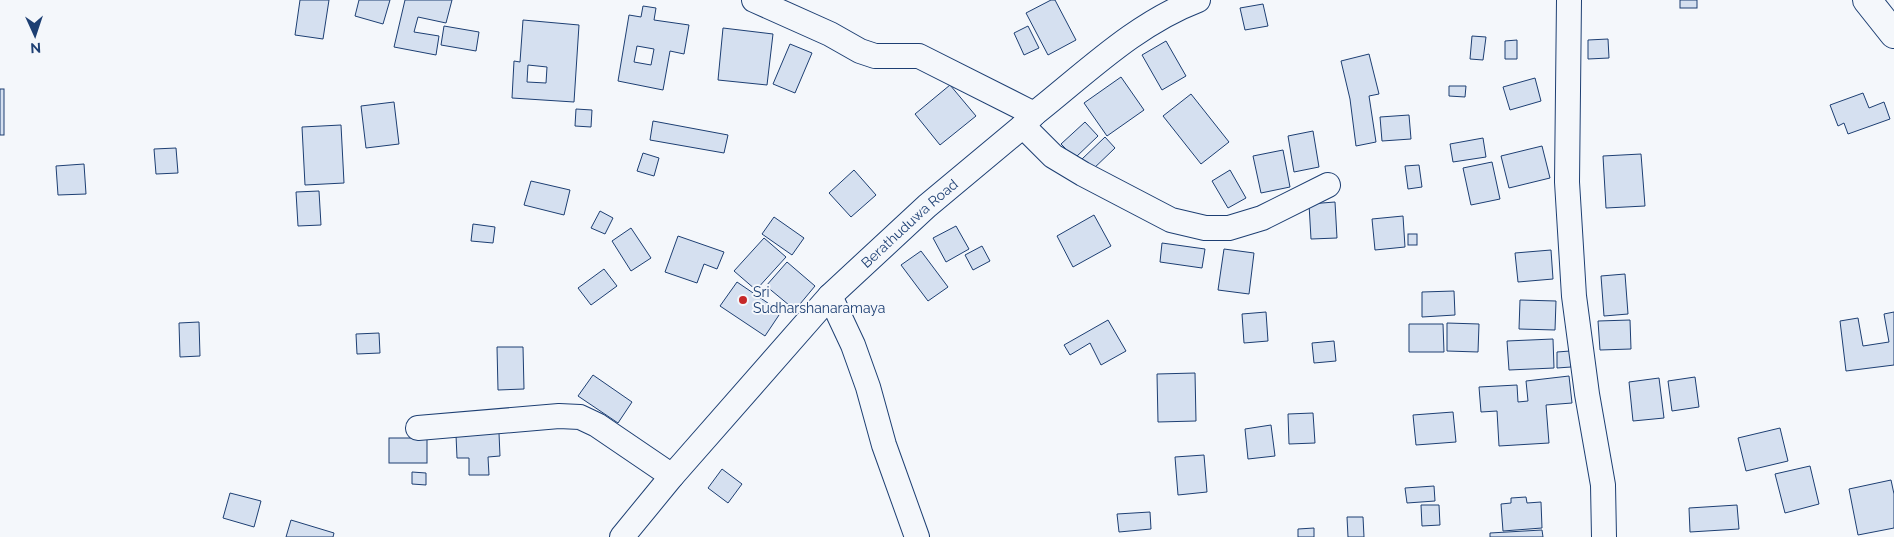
<svg xmlns="http://www.w3.org/2000/svg" width="1894" height="537" viewBox="0 0 1894 537" font-family="Raleway,sans-serif">
<rect width="100%" height="100%" fill="#f4f7fb"/>
<g fill="#d5e0f0" stroke="#1d3f73" fill-rule="evenodd">
<polygon points="300,0 329,0 323,39 295,35"/>
<polygon points="359,0 390,0 383,24 355,16"/>
<polygon points="405,0 452,0 446,23 418,17 414,32 439,36 436,55 394,47"/>
<polygon points="1051,0 1055,0 1076,40 1048,55 1026,13"/>
<rect x="1680" y="0" width="17" height="8"/>
<polygon points="1263,4 1268,26 1245,30 1240,8"/>
<path d="M643,6L656,8L654,20L689,25L684,54L670,51L663,90L618,81L629,15L641,17ZM637,46L654,49L651,65L634,62Z"/>
<path d="M523,20L579,25L574,102L512,98L514,61L520,62ZM528,65L547,67L546,83L527,82Z"/>
<polygon points="444,26 479,32 476,51 441,45"/>
<polygon points="1028,26 1039,48 1024,55 1014,33"/>
<polygon points="723,28 773,34 767,85 718,80"/>
<polygon points="1472,36 1486,37 1483,60 1470,59"/>
<polygon points="1608,39 1609,58 1588,59 1588,40"/>
<polygon points="1517,40 1517,59 1505,59 1505,41"/>
<polygon points="1166,41 1186,76 1162,90 1142,55"/>
<polygon points="790,44 812,53 795,93 773,84"/>
<polygon points="1369,54 1379,94 1369,96 1376,142 1356,146 1350,99 1341,61"/>
<polygon points="1121,77 1144,110 1107,136 1084,103"/>
<polygon points="1535,78 1541,101 1510,110 1503,87"/>
<polygon points="950,85 976,116 940,145 915,114"/>
<polygon points="1449,86 1466,86 1465,97 1449,96"/>
<rect x="0" y="89" width="4" height="46"/>
<polygon points="1863,93 1869,108 1884,102 1890,119 1848,134 1844,123 1838,126 1830,105"/>
<polygon points="1191,94 1229,142 1201,164 1163,116"/>
<polygon points="394,102 399,144 366,148 361,106"/>
<polygon points="576,109 592,110 591,127 575,126"/>
<polygon points="1409,115 1411,139 1382,141 1380,117"/>
<polygon points="653,121 728,135 724,153 650,140"/>
<polygon points="1085,122 1098,136 1075,158 1061,144"/>
<polygon points="341,125 344,183 305,185 302,127"/>
<polygon points="1313,131 1319,167 1294,172 1288,136"/>
<polygon points="1105,137 1115,148 1091,171 1081,160"/>
<polygon points="1483,138 1486,157 1453,162 1450,144"/>
<polygon points="1542,146 1550,178 1509,188 1501,156"/>
<polygon points="176,148 178,173 156,174 154,149"/>
<polygon points="1283,150 1290,187 1261,193 1253,156"/>
<polygon points="643,153 659,158 654,176 637,171"/>
<polygon points="1641,154 1645,206 1606,208 1603,156"/>
<polygon points="1492,162 1500,199 1471,205 1463,168"/>
<polygon points="84,164 86,194 58,195 56,166"/>
<polygon points="1419,165 1422,187 1408,189 1405,166"/>
<polygon points="854,170 876,195 851,217 829,193"/>
<polygon points="1230,170 1246,198 1228,208 1212,181"/>
<polygon points="531,181 570,190 564,215 524,205"/>
<polygon points="319,191 321,225 298,226 296,192"/>
<polygon points="1335,202 1337,238 1311,239 1309,204"/>
<polygon points="600,211 613,218 605,234 591,228"/>
<polygon points="1094,215 1111,246 1073,267 1057,236"/>
<polygon points="1403,216 1405,247 1375,250 1372,219"/>
<polygon points="774,217 804,238 792,255 762,234"/>
<polygon points="473,224 495,227 493,243 471,241"/>
<polygon points="956,226 969,249 946,262 933,238"/>
<polygon points="631,228 651,258 631,271 612,241"/>
<rect x="1408" y="234" width="9" height="11"/>
<polygon points="678,236 724,252 717,269 704,264 697,283 665,272"/>
<polygon points="764,238 786,257 756,290 734,271"/>
<polygon points="1162,243 1205,249 1202,268 1160,262"/>
<polygon points="982,246 990,261 973,270 965,255"/>
<polygon points="1224,249 1254,253 1249,294 1218,290"/>
<polygon points="1551,250 1553,279 1518,282 1515,253"/>
<polygon points="921,251 948,287 928,301 901,265"/>
<polygon points="787,262 815,286 795,310 766,286"/>
<polygon points="604,269 617,286 591,305 578,288"/>
<polygon points="1625,274 1628,314 1604,316 1601,276"/>
<polygon points="737,282 781,312 765,336 720,306"/>
<polygon points="1454,291 1455,315 1422,317 1422,292"/>
<polygon points="1520,300 1556,301 1555,330 1519,329"/>
<polygon points="1266,312 1268,341 1244,343 1242,314"/>
<polygon points="1894,312 1894,365 1846,371 1840,321 1858,318 1863,346 1889,342 1884,314"/>
<polygon points="1108,320 1126,351 1101,365 1090,343 1070,355 1064,345"/>
<polygon points="1630,320 1631,349 1600,350 1598,321"/>
<polygon points="199,322 200,356 180,357 179,323"/>
<polygon points="1447,323 1479,324 1478,352 1447,351"/>
<polygon points="1409,324 1443,324 1444,352 1409,352"/>
<polygon points="379,333 380,353 357,354 356,334"/>
<polygon points="1553,339 1554,368 1509,370 1507,341"/>
<polygon points="1334,341 1336,361 1314,363 1312,343"/>
<polygon points="497,347 523,347 524,389 498,390"/>
<polygon points="1570,351 1571,367 1557,368 1557,352"/>
<polygon points="1195,373 1196,421 1158,422 1157,374"/>
<polygon points="593,375 632,402 618,423 578,396"/>
<polygon points="1569,376 1572,403 1546,405 1549,443 1499,446 1497,411 1481,412 1479,387 1517,385 1518,402 1528,401 1526,381"/>
<polygon points="1695,377 1699,407 1672,411 1668,381"/>
<polygon points="1659,378 1664,418 1633,421 1629,382"/>
<polygon points="1453,412 1456,442 1416,445 1413,415"/>
<polygon points="1313,413 1315,443 1289,444 1288,414"/>
<polygon points="1271,425 1275,456 1248,459 1245,429"/>
<polygon points="1780,428 1788,461 1746,471 1738,438"/>
<polygon points="499,433 500,456 488,457 489,475 469,475 469,458 457,458 456,435"/>
<rect x="389" y="438" width="38" height="25"/>
<polygon points="1204,455 1207,492 1178,495 1175,457"/>
<polygon points="1810,466 1819,504 1785,513 1775,474"/>
<polygon points="722,469 742,484 728,503 708,488"/>
<polygon points="412,472 426,473 426,485 412,484"/>
<polygon points="1891,480 1894,494 1894,528 1858,535 1849,489"/>
<polygon points="1434,486 1435,501 1407,503 1405,488"/>
<polygon points="230,493 261,501 254,527 223,518"/>
<polygon points="1526,497 1527,503 1541,502 1542,528 1503,531 1501,504 1511,503 1511,498"/>
<polygon points="1421,505 1439,505 1440,525 1422,526"/>
<polygon points="1737,505 1739,529 1690,532 1689,508"/>
<polygon points="1150,512 1151,529 1119,532 1117,514"/>
<polygon points="1347,517 1363,517 1364,537 1348,537"/>
<polygon points="291,520 334,533 333,537 286,537"/>
<polygon points="1314,528 1314,537 1298,537 1298,529"/>
<polygon points="1542,530 1543,537 1490,537 1490,533"/>
</g>
<g fill="none" stroke-linecap="round" stroke-linejoin="round">
<defs>
<g id="minor">
<polyline points="754,0 830,34 860,51 875,56 919,56 1034,114"/>
<polyline points="1569,0 1567,182 1574,296 1587,394 1603,485 1604,537"/>
<polyline points="1023,126 1053,156 1083,174 1171,220 1205,228 1229,228 1262,218 1328,185"/>
<polyline points="830,296 853,345 868,387 884,445 917,537"/>
<polyline points="418,428 559,416 580,417 597,425 672,476"/>
<path id="s1" d="M622,537L672,476L830,296L927,206L1023,126L1034,114C1086,73 1135,24 1198,0"/>
</g>
<polyline id="highway" points="1867,0 1894,34"/>
</defs>
<use href="#minor" stroke="#1d3f73" stroke-width="26"/>
<use href="#highway" stroke="#1d3f73" stroke-width="30"/>
<use href="#minor" stroke="#f4f7fb" stroke-width="24"/>
<use href="#highway" stroke="#f4f7fb" stroke-width="28"/>
</g>
<circle fill="#c62828" stroke="#f4f7fb" stroke-width="2" cx="743" cy="300" r="5"/>
<g text-anchor="middle" dominant-baseline="central" stroke-width="4" stroke-linejoin="round" paint-order="stroke">
<g font-size="14" fill="#1d3f73" stroke="#f4f7fb">
<text stroke="none"><textPath href="#s1" startOffset="426">Berathuduwa Road</textPath></text>
</g>
<g font-size="14" fill="#1d3f73" stroke="#f4f7fb" text-anchor="start">
<text x="753" y="292">Sri<tspan x="753" dy="16">Sudharshanaramaya</tspan></text>
</g>
</g>
<g transform="translate(35 35) rotate(177)" stroke="#f4f7fb" stroke-width="4" paint-order="stroke">
<path d="M0-4L9 19L0 12L-9 19Z" fill="#1d3f73"/>
<text y="-8" font-size="14" font-weight="bold" text-anchor="middle" fill="#1d3f73">N</text>
</g>
</svg>
